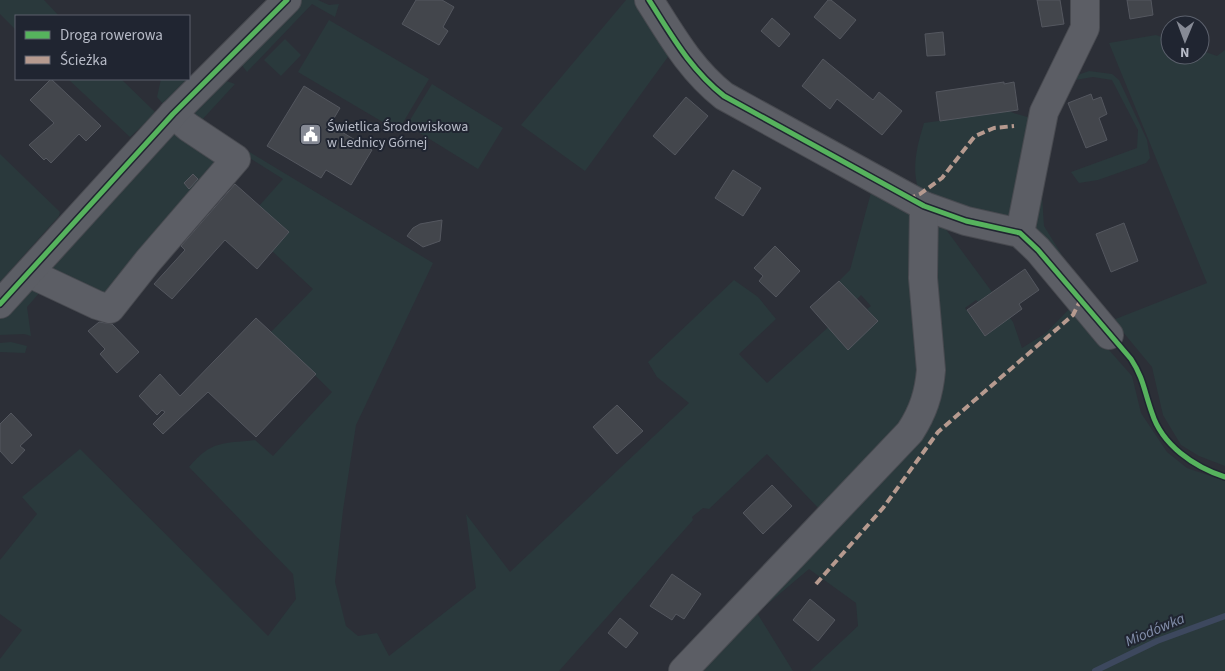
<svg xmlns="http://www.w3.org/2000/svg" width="1225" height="671" viewBox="0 0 1225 671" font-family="'Source Sans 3',sans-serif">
<rect width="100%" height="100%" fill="#2c2f37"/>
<g fill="#2a393c">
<polygon points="0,0 44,0 59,16 16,16 16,30 0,14"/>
<polygon points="298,0 318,0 329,5 339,4 335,17 312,4 247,72 241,64"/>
<polygon points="626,0 641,0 670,54 585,171 521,125"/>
<polygon points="329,20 429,79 398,131 298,72"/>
<polygon points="1156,35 1170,40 1170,55 1200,55 1200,50 1217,56 1225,50 1225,466 1199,456 1181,445 1163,415 1152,367 1113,320 1207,283 1109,43"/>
<polygon points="285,39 301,55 281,76 264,60"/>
<polygon points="1089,71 1112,74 1119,80 1147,140 1150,158 1146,163 1098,180 1079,183 1071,172 1137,148 1138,130 1112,80 1093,77 1069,81 1072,77"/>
<polygon points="189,76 192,83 164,105 157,97 161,79 189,79"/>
<polygon points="68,79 121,79 156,113 130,137"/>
<path d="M221,79L235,84L200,122L433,263L356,425L343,510L335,582L346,626L358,636L377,633L389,656L476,588L466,514L510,572L689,403L657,377L648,362L734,280L758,297L776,319L739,354L767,383L835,321L855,342L878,321L867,309L871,306L861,295L856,300L839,281L850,270L872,189L911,205L925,366L912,419L822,512L767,454L709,509L703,508L692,517L693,520L559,671H0V659L22,630L0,614V560L37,514L22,497L80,449L268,636L296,599L293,574L189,467C212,440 222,444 255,440L273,456L332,392L271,332L313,289L272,251L289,232L259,206L283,179L193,122L188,113Z"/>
<polygon points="432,84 503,128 478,169 407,125"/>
<path d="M1009,111C1019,116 1028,115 1036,122L1015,213L1008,218L997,222L919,191C911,169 917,146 924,123Z"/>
<polygon points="173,128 214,160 213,166 103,299 56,276 45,262"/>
<polygon points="0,154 60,212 59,216 0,282"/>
<polygon points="1040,164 1044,226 1068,265 1034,234"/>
<polygon points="926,220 942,224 992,292 978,302 976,300 965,308 985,336 996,328 992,323 1006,313 1013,322 1022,348 1046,333 1071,307 1132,376 1141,413 1167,452 1187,468 1225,481 1225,671 810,671 858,626 856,603 809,569 757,613 793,671 691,671 924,418"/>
<polygon points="26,283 40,292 27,307 31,336 24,334 0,335 0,313"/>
<polygon points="11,342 27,346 25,353 0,352 0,343"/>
</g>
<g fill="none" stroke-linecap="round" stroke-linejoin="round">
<polyline stroke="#3d485e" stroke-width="6" points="1095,671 1157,641 1225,616"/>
</g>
<g fill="#43464c" stroke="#54575f">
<polygon points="416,0 442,0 454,7 443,27 448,31 439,45 402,24"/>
<polygon points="828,0 831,0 856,20 840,39 814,17"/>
<polygon points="1037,0 1060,0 1064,24 1042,27"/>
<polygon points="1127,0 1151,0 1153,15 1130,19"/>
<polygon points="772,18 790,34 779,47 761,31"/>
<polygon points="943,32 945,55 927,56 925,34"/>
<polygon points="823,59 873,100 879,92 902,111 882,135 837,99 830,109 802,86"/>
<polygon points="51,79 101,126 86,141 79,134 51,163 46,158 44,160 29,145 54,123 30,100"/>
<polygon points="1004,82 1004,84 1014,82 1018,110 940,121 936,92"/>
<polygon points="304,86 340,108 330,125 372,150 351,185 326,170 321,178 267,146"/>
<polygon points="1091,94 1093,100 1101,97 1107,114 1099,118 1107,140 1086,148 1068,103"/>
<polygon points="686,97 708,116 675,155 653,136"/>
<polygon points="733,170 761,188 743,216 715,198"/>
<polygon points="193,174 198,179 189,189 184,183"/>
<polygon points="235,184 289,232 257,269 225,240 172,299 154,284 185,250 181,246"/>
<polygon points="442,220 440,241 423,247 407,236 413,228 420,224"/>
<polygon points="1124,223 1138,261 1111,272 1096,234"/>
<polygon points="775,246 800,271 776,297 759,281 763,276 754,268"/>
<polygon points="1025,269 1039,290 1019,304 1022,309 985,336 967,310"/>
<polygon points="839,281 878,321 848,350 810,307"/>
<polygon points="256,318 316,374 256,437 208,392 163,434 153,424 165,412 162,410 157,415 139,396 160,374 180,396"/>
<polygon points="99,322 112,324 139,352 117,373 100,354 105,349 88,331"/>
<polygon points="617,405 643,431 617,454 593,427"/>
<polygon points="11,413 32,435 20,446 25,450 12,464 0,451 0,424"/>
<polygon points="772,485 792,506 763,534 743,513"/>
<polygon points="672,574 701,594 684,619 676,614 672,620 650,606"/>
<polygon points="810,599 835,620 818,641 793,620"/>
<polygon points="620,618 638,633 626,648 608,633"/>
</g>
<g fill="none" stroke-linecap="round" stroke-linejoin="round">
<defs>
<g id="minor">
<path d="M649,0C672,36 690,69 724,96L924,206L966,221L1020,233L1038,250L1109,335"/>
<polyline points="1020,233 1044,112 1085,28 1085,0"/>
<polyline points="29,273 97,305 110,309 148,261 236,159 188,127 173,114"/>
<polyline points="0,304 173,114 287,0"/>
<path d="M683,671L910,432C923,412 929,394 931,370L923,278L924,206"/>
</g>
</defs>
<use href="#minor" stroke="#484a50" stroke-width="30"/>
<use href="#minor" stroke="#5c5e65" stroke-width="28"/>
<g stroke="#b69a8f" stroke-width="4" stroke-dasharray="8 4" stroke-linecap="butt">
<polyline points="908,199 920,194 942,178 975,136 994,128 1014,126"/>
<polyline points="816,584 883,508 938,432 1073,315 1080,301"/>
</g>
<defs>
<g id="cycleway">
<path d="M649,0C672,36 690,69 724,96L924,206L966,221L1020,233L1038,250L1131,359C1144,379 1144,391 1152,413C1162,445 1194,467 1225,477"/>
<polyline points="0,304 173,114 287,0"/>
</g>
</defs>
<use href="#cycleway" stroke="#202531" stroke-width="8"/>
<use href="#cycleway" stroke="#56b35d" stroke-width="5"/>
</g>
<defs>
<symbol id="civic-square" viewBox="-11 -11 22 22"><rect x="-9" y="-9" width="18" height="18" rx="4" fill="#868a95" stroke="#202531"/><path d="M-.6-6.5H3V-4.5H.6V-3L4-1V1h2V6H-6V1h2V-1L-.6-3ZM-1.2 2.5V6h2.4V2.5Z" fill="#fff"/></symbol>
</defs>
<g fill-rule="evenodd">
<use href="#civic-square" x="298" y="122" width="25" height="25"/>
</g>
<g text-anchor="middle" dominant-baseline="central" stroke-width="4" stroke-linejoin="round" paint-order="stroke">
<g font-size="14" fill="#b7bbc7" stroke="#202531" text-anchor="start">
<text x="327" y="127">Świetlica Środowiskowa<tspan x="327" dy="16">w Lednicy Górnej</tspan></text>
</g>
<g font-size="15" font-style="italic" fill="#828eaa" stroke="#202531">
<text transform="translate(1155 630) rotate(-23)">Miodówka</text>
</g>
</g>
<rect x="15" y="15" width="175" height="65" fill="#202531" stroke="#5c616d"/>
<rect x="25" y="31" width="25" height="8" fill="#56b35d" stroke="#5c616d"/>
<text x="60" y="40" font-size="15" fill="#b7bbc7">Droga rowerowa</text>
<rect x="25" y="56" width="25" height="8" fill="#b69a8f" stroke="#5c616d"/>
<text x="60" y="65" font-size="15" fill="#b7bbc7">Ścieżka</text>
<g transform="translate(1185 40) rotate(181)"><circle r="24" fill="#202531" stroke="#5c616d"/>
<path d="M0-4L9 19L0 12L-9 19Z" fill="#868a95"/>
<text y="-8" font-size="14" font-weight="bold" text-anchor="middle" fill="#b7bbc7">N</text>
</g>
</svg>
